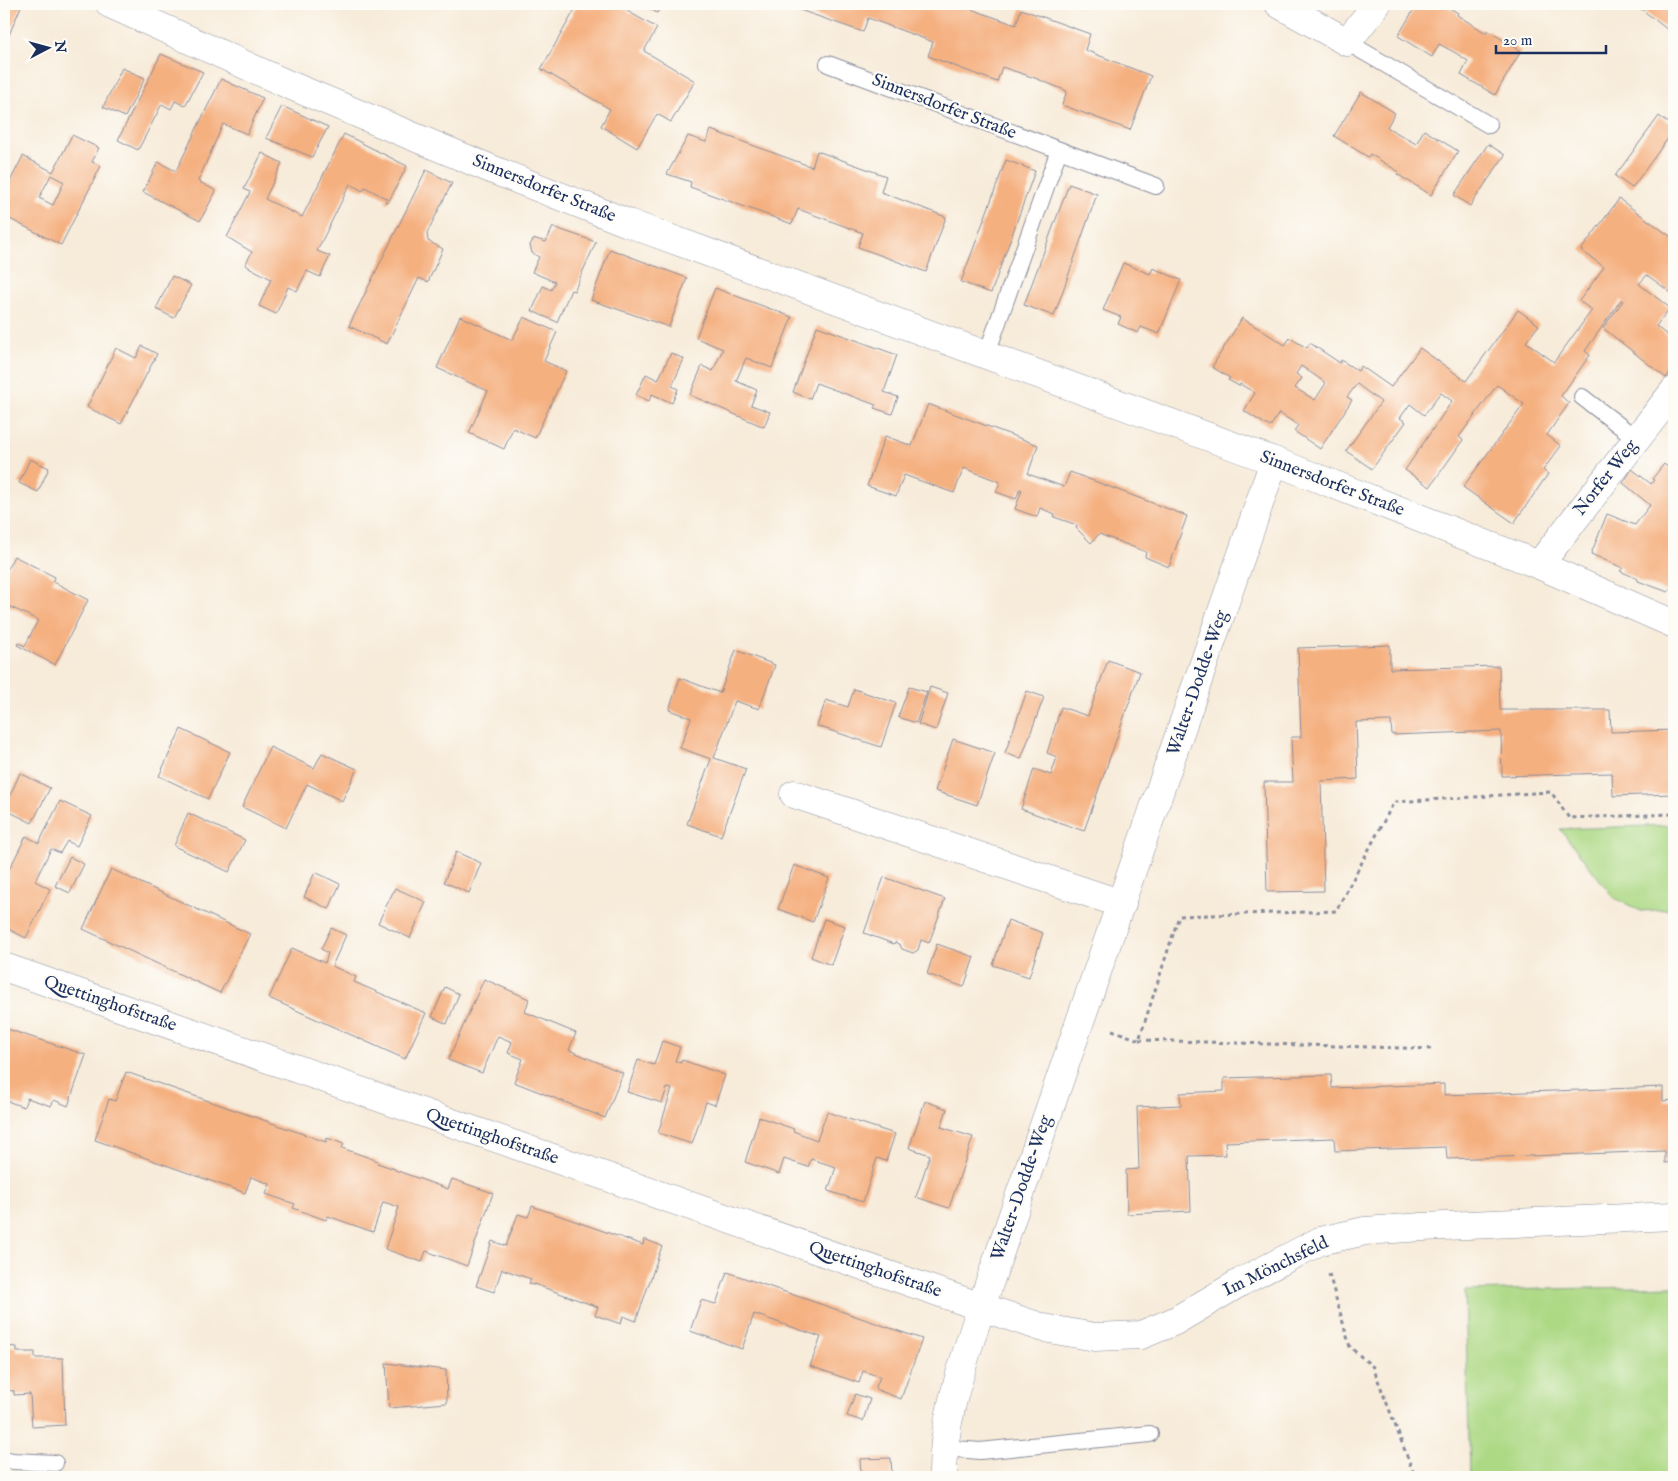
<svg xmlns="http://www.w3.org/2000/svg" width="1678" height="1481" viewBox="0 0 1678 1481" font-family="'IM FELL English',serif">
<rect width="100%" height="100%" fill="#fdfcf7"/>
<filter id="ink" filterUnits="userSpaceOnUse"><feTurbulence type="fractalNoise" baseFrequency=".02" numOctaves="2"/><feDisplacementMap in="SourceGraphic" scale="10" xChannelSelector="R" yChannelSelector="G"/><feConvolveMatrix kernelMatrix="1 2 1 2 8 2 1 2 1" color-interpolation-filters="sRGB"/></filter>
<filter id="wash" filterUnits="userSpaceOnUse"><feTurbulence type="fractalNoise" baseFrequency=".0096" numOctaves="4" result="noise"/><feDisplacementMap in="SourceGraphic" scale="20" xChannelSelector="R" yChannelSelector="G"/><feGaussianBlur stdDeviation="1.12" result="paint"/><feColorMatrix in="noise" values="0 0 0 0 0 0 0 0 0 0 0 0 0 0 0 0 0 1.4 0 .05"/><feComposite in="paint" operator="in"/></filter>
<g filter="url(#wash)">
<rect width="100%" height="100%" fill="#f7ebd9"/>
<g fill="#add985" stroke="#648472">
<polygon points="1674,825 1674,909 1641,911 1614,898 1560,829"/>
<polygon points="1674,1286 1674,1477 1470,1477 1465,1291"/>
</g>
<g id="blocks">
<g fill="#f5b080" fill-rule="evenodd">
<polygon points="4,4 22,4 4,47"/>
<polygon points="578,4 615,4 657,28 644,51 695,81 671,122 657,114 637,148 601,126 610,109 541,69"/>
<polygon points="641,4 663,4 657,13"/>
<polygon points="795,4 957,4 1016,25 1021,9 1090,34 1085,50 1151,76 1130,130 1062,105 1067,91 1035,78 1002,67 997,82 928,56 933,42 868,18 863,32 794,8"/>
<polygon points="1417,4 1443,4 1458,13 1457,15 1486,33 1487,30 1521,51 1495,95 1461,75 1468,61 1454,52 1439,44 1432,57 1398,36"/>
<polygon points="1635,4 1674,4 1674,33 1673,34"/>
<polygon points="161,54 203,72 185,106 175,101 171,109 162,104 138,150 118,140"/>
<polygon points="122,68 145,78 125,117 103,107"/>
<polygon points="221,79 263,98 247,134 223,124 198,181 216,191 200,221 143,192 158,162 176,171"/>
<polygon points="1361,92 1395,113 1387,127 1416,144 1424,130 1458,151 1431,195 1397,174 1399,172 1370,154 1368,157 1334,136"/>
<polygon points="282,106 328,127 312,157 266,138"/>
<polygon points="1659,116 1674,127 1674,130 1632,188 1615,176"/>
<polygon points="711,130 812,167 817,151 886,176 881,192 946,217 926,272 858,247 863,233 798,209 792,224 690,187 691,182 667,174 688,136 706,142"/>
<polygon points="344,134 407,166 388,203 385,202 387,199 365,187 363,191 350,184 317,251 330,256 320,277 307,271 297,291 288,287 276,314 259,306 271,279 245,265 252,252 227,237 250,192 244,189 262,153 282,163 265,199 302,217"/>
<path d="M72,135L99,148L92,162L101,166L61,245L4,216V193L23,156L53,172ZM51,175L64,182L53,205L39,198Z"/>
<polygon points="1488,144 1505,155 1470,206 1454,195"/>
<polygon points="1006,160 1035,171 991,293 961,282"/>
<polygon points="426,170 452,183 427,233 428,241 443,249 428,282 419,278 387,344 349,326"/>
<polygon points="1069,184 1097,194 1054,316 1024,305"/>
<path d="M1619,199L1674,239V295L1647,275L1639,284L1670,308L1656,326L1674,341V367L1666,378L1603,328L1623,301L1621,300L1585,351L1590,355L1561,396L1569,403L1547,435L1561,446L1543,470L1548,474L1514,523L1463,487L1524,404L1497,385L1459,437L1463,440L1430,487L1405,470L1452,401L1441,393L1424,415L1410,404L1400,418L1406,422L1372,469L1346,451L1381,402L1357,384L1347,397L1352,400L1320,449L1294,431L1298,425L1279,413L1270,427L1244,411L1255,393L1240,384L1239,386L1228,380L1230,378L1212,367L1242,318L1285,345L1290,338L1307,348L1310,343L1340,363L1341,360L1358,371L1361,366L1391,387L1420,348L1466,381L1518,310L1539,325L1526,342L1554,362L1592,310L1579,301L1604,267L1581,250ZM1301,366L1326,383L1315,400L1295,388L1302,378L1296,374Z"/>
<polygon points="553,227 596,242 574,291 571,290 557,322 532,311 543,286 551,290 555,282 532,272 539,257 532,253 530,245 533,240 536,239 546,242"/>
<polygon points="610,249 687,278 669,327 591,300"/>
<polygon points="1123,263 1150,274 1153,268 1181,280 1159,334 1141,327 1138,333 1118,324 1121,317 1103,310"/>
<polygon points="172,276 191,285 174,318 156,309"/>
<polygon points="715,288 792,317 772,368 746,358 736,381 757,390 751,405 770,412 764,427 690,395 702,366 713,371 723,349 696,338"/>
<polygon points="460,316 512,340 524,317 557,332 544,361 566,371 535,438 513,428 504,449 469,433 488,391 437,368"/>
<polygon points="817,326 897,355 884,392 898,397 892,414 874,408 876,405 816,383 810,399 793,392"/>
<polygon points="142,346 157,354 121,424 87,407 116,348 136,358"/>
<polygon points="671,353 684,359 672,386 678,389 672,403 652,394 649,401 636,395 646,374 658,380"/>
<polygon points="928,404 1038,445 1028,474 1064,487 1070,472 1187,516 1169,567 1145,557 1146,552 1099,534 1091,543 1076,528 1077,525 1054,517 1055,514 1040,508 1037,517 1015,509 1022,490 1020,489 1016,499 996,492 1000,482 964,468 954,493 904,475 896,496 867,486 885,436 912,446"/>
<polygon points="30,459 49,468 38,492 19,483"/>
<polygon points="1674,463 1674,584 1668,592 1638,581 1638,579 1620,571 1623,568 1591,554 1607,514 1635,525 1650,505 1623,483 1632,469 1651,484 1654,480 1652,479 1664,464 1670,469"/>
<polygon points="14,556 55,577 52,581 88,600 55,665 17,645 18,643 25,646 38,620 4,604 4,576"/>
<polygon points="1390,645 1390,669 1499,666 1500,710 1610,710 1611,732 1674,730 1674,794 1613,796 1612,773 1502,776 1501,731 1392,735 1391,721 1356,722 1358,779 1321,781 1324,891 1267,892 1264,782 1293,782 1291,737 1301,737 1298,648"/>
<polygon points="736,650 775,665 759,709 735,701 714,758 746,769 721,836 687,824 711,759 680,748 691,718 669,710 680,678 720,693"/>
<polygon points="1108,660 1140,672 1084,831 1021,809 1034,769 1051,775 1057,757 1047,753 1061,707 1088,716"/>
<polygon points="909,687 927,692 916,723 898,717"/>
<polygon points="930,687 948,693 936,730 918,724"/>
<polygon points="854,689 896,703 881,747 817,726 826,700 848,707"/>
<polygon points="1027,691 1044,697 1021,759 1005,753"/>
<polygon points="181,729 230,752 208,799 159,776"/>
<polygon points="953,739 995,753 977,805 935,791"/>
<polygon points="270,747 314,768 322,753 357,769 342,801 307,784 286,828 242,807"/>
<polygon points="20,773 50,788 32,823 4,809"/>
<polygon points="60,801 92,816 77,846 67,841 60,853 51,849 35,881 50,889 26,938 4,927 4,866 10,868 26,836 39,843"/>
<polygon points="188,813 245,840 229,872 174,846"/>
<polygon points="456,852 481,863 469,893 444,882"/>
<polygon points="70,857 84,864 70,893 55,886"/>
<polygon points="794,865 829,878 813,922 778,909"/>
<polygon points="111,869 250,934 220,993 83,929"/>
<polygon points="315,872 340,884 329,909 304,897"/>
<polygon points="884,877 945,899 929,943 921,940 918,950 913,953 902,949 900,945 895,942 894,944 864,933"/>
<polygon points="395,888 426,902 410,938 378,923"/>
<polygon points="824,919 845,926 831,965 811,957"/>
<polygon points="1008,920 1043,933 1029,977 993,965"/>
<polygon points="331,928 346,935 332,966 356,977 354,982 426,1013 405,1059 269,998 292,948 325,963 328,953 321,949"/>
<polygon points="937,944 974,957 964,987 927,974"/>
<polygon points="484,979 529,999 525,1012 576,1033 569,1050 623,1073 605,1118 514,1082 523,1059 508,1053 512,1042 498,1036 482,1073 448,1060"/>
<polygon points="445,987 459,994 447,1024 432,1017"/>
<polygon points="4,1028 86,1055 68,1106 54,1100 51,1106 27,1098 24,1107 4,1100"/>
<polygon points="662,1041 680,1047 675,1061 681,1063 682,1060 725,1075 715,1105 706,1102 692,1144 658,1133 672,1089 667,1088 662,1103 627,1092 638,1060 654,1065"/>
<polygon points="126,1072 326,1142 327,1138 344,1144 342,1148 378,1161 377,1163 395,1169 395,1170 448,1189 452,1179 493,1193 467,1266 426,1251 422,1262 385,1249 399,1207 383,1202 373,1232 328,1216 326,1220 293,1208 295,1204 266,1194 270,1184 251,1177 245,1193 95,1140 109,1099 115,1101"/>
<polygon points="1331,1075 1332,1088 1444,1084 1444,1095 1663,1087 1663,1101 1674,1100 1674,1162 1665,1163 1665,1151 1447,1159 1446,1147 1335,1151 1334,1138 1225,1142 1226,1155 1189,1156 1191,1211 1127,1214 1126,1170 1139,1169 1137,1107 1181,1105 1180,1093 1224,1091 1224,1078"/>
<polygon points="925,1101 947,1109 941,1127 973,1137 949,1208 916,1197 930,1155 909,1148"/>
<polygon points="827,1112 895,1134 886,1161 877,1158 863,1202 828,1191 836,1167 811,1159 808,1167 784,1159 779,1174 745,1162 759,1117 794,1129 793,1131 817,1140"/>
<polygon points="532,1206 643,1245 644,1239 662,1246 636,1321 623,1316 621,1324 595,1315 598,1307 534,1284 534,1285 529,1284 531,1279 502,1269 494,1292 476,1286 492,1241 506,1246 518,1214 528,1217"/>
<polygon points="727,1272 922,1339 901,1399 875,1389 880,1377 863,1371 859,1383 810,1366 821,1337 754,1314 742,1349 690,1331 701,1300 716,1304"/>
<polygon points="4,1346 17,1347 17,1352 35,1352 35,1358 63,1358 65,1425 32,1427 30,1394 14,1395 14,1391 4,1390"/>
<polygon points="386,1363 446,1370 447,1403 389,1408"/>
<polygon points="855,1394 870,1399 863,1421 847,1416"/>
<polygon points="891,1458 892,1477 861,1477 860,1459"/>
</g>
</g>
</g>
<g filter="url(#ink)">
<use href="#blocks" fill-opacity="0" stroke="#898d9c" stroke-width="1"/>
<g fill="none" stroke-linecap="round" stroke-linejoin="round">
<defs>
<g id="lane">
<polyline points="1347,42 1489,125"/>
<polyline points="828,64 1156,186"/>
<polyline points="986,356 1059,150"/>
<polyline points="1582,397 1637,439"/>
<polyline points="944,1448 980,1451 1150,1434"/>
<polyline points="4,1459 13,1461 55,1463"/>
</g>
<g id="street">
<polyline points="1279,4 1347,42 1377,4"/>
<polyline points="1539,565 1674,391"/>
<polyline points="794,794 1122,904"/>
<polyline points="4,967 981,1307 1044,1328 1095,1337 1141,1335 1175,1321 1241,1282 1320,1241 1365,1231 1422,1227 1674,1216"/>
<path d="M943,1477C942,1419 964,1362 981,1307L1274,461"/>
</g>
<polyline id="secondary" points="110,4 287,84 496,171 628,223 1274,461 1539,565 1674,624"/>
</defs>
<use href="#lane" stroke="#898d9c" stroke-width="18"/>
<use href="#street" stroke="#898d9c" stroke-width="29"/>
<use href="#secondary" stroke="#898d9c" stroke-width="29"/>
<g stroke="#898d9c" stroke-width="3" stroke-dasharray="4 4" stroke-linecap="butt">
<polyline points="1112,1030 1139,1040 1179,916 1336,911 1394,802 1551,792 1569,818 1674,814"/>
<polyline points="1139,1040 1434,1049"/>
<polyline points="1329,1274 1350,1347 1373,1367 1415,1477"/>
</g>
<use href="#lane" stroke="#fff" stroke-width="16"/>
<use href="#street" stroke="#fff" stroke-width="28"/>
<use href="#secondary" stroke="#fff" stroke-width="28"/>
</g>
</g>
<g text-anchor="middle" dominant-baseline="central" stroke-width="4.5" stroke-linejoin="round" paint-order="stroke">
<g font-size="18" fill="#1b2f5e" stroke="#fdfcf7">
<text transform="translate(944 107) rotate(21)">Sinnersdorfer Straße</text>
<text transform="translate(544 189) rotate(22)">Sinnersdorfer Straße</text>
<text transform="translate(1606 478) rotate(-52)">Norfer Weg</text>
<text transform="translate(1332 484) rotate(21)">Sinnersdorfer Straße</text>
<text transform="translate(1198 683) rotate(-71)">Walter-Dodde-Weg</text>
<text transform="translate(110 1004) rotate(19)">Quettinghofstraße</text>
<text transform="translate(492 1137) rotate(19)">Quettinghofstraße</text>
<text transform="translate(1022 1188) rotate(-71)">Walter-Dodde-Weg</text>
<text transform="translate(1276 1267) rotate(-26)">Im Mönchsfeld</text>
<text transform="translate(875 1270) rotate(19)">Quettinghofstraße</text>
</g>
</g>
<rect width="1678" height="1481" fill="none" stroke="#fdfcf7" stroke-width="20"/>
<g transform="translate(48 48) rotate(84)" stroke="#fdfcf7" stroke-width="4" paint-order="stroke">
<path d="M0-4L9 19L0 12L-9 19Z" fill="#1b2f5e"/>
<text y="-8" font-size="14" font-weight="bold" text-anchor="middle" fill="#1b2f5e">N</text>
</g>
<path d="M1496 45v8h110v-8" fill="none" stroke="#1b2f5e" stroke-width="2.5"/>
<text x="1503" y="45" font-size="15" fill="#1b2f5e" stroke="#fdfcf7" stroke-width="4" paint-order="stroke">20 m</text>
</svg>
